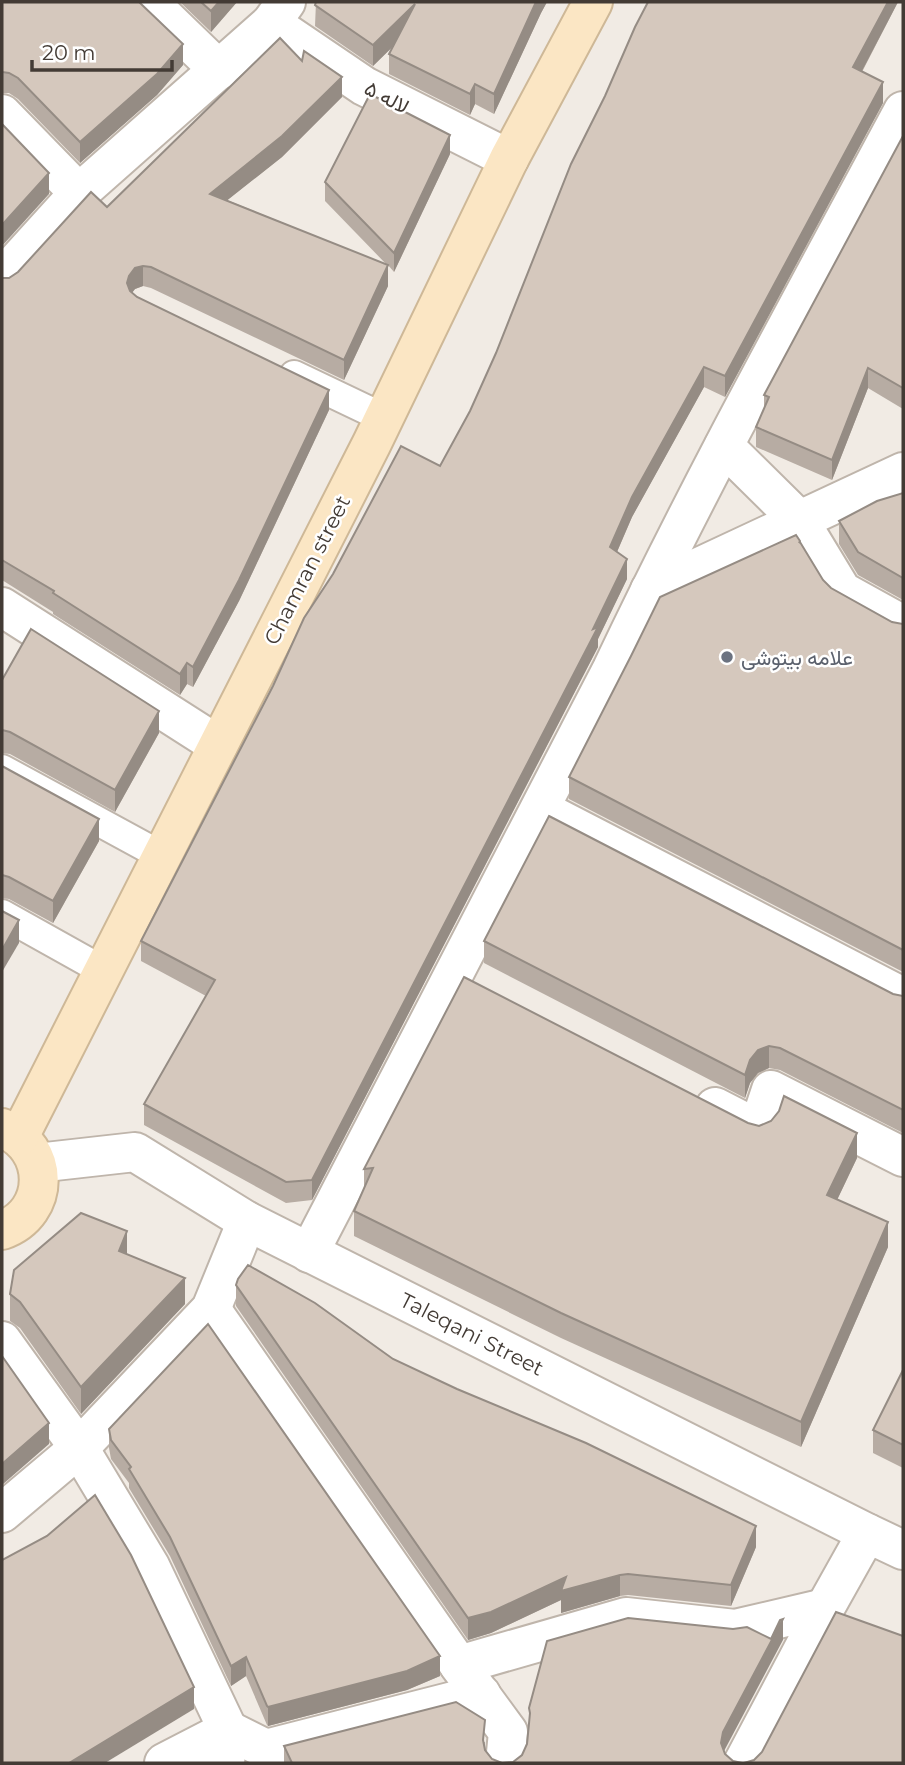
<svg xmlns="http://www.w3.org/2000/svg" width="905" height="1765" viewBox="0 0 905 1765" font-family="Montserrat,Vazirmatn,sans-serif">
<rect width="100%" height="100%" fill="#f1ebe4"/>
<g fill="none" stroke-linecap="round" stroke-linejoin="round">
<defs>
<g id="service">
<polyline points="294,375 384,418"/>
<polyline points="2,769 162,856"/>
<polyline points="2,914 104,971"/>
</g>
<g id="minor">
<polyline points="149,2 219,70"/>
<polyline points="271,23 364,86 509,159"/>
<polyline points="2,114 79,193"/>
<polyline points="2,278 79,193 271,23 286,2"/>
<polyline points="724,446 799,520 842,591 903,625"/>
<polyline points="650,590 903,472"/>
<polyline points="2,607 218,745"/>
<polyline points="540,809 903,997"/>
<polyline points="715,1107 758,1129 771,1090 903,1157"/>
<path d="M309,1253L612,669C702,479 804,296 903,111"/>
<polyline points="211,1309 459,1665 508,1732 505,1763"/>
<polyline points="2,1341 79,1448 150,1566 228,1730 225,1763"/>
<polyline points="2,1513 79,1448 211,1309 247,1221"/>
<polyline points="459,1665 626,1617 735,1629 825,1608"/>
<polyline points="164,1763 228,1730 266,1749 481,1694"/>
<polyline points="743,1763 825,1608 867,1533"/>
</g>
<polyline id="tertiary" points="37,1163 135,1152 247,1221 867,1533 903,1550"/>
<g id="secondary">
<path d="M2,1128C51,1147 51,1213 2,1230"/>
<polyline points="19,1137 372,443 509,159 593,2"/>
</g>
</defs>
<use href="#service" stroke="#bfb5ab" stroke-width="32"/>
<use href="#minor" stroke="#bfb5ab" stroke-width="42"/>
<use href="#tertiary" stroke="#bfb5ab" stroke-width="42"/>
<use href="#secondary" stroke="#ceb897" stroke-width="42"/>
<use href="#service" stroke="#fff" stroke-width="28"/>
<use href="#minor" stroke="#fff" stroke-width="38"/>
<use href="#tertiary" stroke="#fff" stroke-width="38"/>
<use href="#secondary" stroke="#fbe6c4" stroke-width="38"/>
</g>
<g fill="#b7aca3">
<polygon points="2,2 183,65 157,95 80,163 18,99 9,93 2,93"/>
<polygon points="180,2 237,2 211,32"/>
<polygon points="316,2 547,2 541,13 494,114 475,104 470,115 389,74 389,54 393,46 373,66 315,26"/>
<polygon points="648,2 898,2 862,72 883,103 725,397 704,387 632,517 617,552 627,579 598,639 598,647 312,1200 286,1203 144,1125 144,1104 206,996 141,961 141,941 440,466 470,411 496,353 605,96"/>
<polygon points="302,61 342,97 282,157 227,200 387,265 325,201 325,182 450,154 394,272 388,265 388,286 344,380 151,288 143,286 135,289 132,293 137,297 329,410 239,601 193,687 187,684 180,695 53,614 53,612 2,580 2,278 9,278 107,207"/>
<polygon points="903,136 903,409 868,388 832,480 756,447 756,427 764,408 764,395"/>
<polygon points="903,487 903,600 858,575 839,544 839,521 903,493"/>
<polygon points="800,542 823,580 831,588 892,622 903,624 903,972 569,799 569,777"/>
<polygon points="2,680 159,733 115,812 10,754 2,753"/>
<polygon points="2,766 99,841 53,923 9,899 2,898"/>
<polygon points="484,941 903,996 903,1133 780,1070 769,1068 758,1073 750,1083 745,1098 484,963"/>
<polygon points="748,1123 857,1158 837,1200 888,1247 801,1447 561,1338 354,1236 354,1211 364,1188 364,1169"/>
<polygon points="127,1254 185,1304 81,1414 20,1328 10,1321 10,1294"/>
<polygon points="236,1285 393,1359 756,1547 731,1606 628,1595 620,1596 561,1613 561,1600 491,1633 468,1640 236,1306"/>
<polygon points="903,1370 903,1468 873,1453 873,1430"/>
<polygon points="109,1429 440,1676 407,1690 268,1726 267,1725 246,1676 231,1686 170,1556 129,1488 129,1483 111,1459 109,1448"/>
<polygon points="485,1742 485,1750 492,1759 502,1763 284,1763 284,1746"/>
</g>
<g fill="#958c84">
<polygon points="219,2 237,2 211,32 211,11"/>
<polygon points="536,2 547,2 541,13 494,114 494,94"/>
<polygon points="888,2 898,2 853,88 853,67"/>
<polygon points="415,4 415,25 373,66 373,45"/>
<polygon points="183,44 183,65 157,95 80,163 80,142"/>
<polygon points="342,77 342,97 282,157 210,214 210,194"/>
<polygon points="883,82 883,103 725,397 725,376"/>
<polygon points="475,84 475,104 470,115 470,94"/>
<polygon points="450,135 450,154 394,272 394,253"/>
<polygon points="49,173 49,194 2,246 2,225"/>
<polygon points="388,265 388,286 344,380 344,360"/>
<polygon points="143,266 143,286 135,289 129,296 127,283 129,276 135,268"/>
<polygon points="704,367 704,387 632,517 610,568 610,547 632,497"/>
<polygon points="868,368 868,388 832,480 832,460"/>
<polygon points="329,390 329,410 239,601 193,687 193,667"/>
<polygon points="627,559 627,579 598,639 598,647 312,1200 312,1180 593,629"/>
<polygon points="187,663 187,684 180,695 180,674"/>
<polygon points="159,711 159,733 115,812 115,790"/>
<polygon points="99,819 99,841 53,923 53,901"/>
<polygon points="19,920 19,943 2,972 2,950"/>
<polygon points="769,1046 769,1068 758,1073 750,1083 745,1098 745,1075 750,1060 758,1050"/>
<polygon points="857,1133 857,1158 827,1221 827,1195"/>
<polygon points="888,1222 888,1247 801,1447 801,1422"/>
<polygon points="127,1231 127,1258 119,1251"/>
<polygon points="185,1278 185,1304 81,1414 81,1387"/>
<polygon points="49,1423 49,1444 2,1485 2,1464"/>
<polygon points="756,1526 756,1547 731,1606 731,1585"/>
<polygon points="620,1575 620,1596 561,1613 561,1600 491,1633 468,1640 468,1618 566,1577"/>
<polygon points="783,1619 783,1640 723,1753 721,1743 723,1732"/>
<polygon points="440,1656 440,1676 407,1690 268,1726 268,1707"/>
<polygon points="246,1657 246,1676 231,1686 231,1666"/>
<polygon points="194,1687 194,1709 105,1763 69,1763"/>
</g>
<g fill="#d5c8bd" stroke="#958c84" stroke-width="2">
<polygon points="2,2 139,2 183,44 157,74 80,142 18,78 9,73 2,72"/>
<polygon points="201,2 219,2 211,11"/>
<polygon points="316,2 536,2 494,94 475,84 470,94 389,54 415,4 373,45 315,5"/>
<polygon points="648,2 888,2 853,67 883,82 725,376 704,367 632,497 610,547 627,559 593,629 598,627 312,1180 286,1182 144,1104 215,980 141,941 273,686 304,618 333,574 401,446 440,466 470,411 496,353 571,164 605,96 635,27"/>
<polygon points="280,38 302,61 304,51 342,77 282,136 210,194 388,265 344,360 151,267 143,266 135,268 129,276 127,283 130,291 137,297 329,390 239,580 193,667 187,663 180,674 53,593 54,591 2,560 2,278 9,278 18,272 91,192 107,207"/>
<polygon points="370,94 450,135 394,253 325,182"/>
<polygon points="2,124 49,173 2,225"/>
<polygon points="903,136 903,388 868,368 832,460 756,427 769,397 764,395"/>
<polygon points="903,493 903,578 858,552 839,521 877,501"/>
<polygon points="796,535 800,541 799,543 800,542 823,580 831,588 892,622 903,624 903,950 569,777 631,656 660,597"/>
<polygon points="31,629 159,711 115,790 10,732 2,730 2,680"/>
<polygon points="2,766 99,819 53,901 9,877 2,875"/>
<polygon points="549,816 893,994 903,996 903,1110 780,1048 769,1046 758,1050 750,1060 745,1075 484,941"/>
<polygon points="2,911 19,920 2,950"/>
<polygon points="464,977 748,1123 759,1126 771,1121 779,1111 784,1096 857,1133 827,1195 888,1222 801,1422 561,1313 354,1211 373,1168 364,1169"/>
<polygon points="81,1213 127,1231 119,1251 185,1278 81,1387 20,1302 10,1294 14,1270"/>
<polygon points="248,1265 315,1303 393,1359 457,1389 586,1443 756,1526 731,1585 628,1574 620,1575 561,1591 566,1577 491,1612 468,1618 236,1285 238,1279"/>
<polygon points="208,1324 440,1656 407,1671 268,1707 267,1706 246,1657 231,1666 170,1537 129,1469 131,1467 111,1440 109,1429"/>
<polygon points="2,1356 49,1423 2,1464"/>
<polygon points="903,1370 903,1445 873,1430"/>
<polygon points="95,1495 131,1555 194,1687 69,1763 2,1763 2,1560 47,1536"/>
<polygon points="836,1612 903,1636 903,1763 744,1763 754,1760 762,1752"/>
<polygon points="628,1618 733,1629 747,1627 771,1639 780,1620 783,1619 723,1732 721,1743 725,1754 733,1761 742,1763 502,1763 513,1762 522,1755 527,1744 530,1713 529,1708 547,1641"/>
<polygon points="456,1702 485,1720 483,1740 485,1750 492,1759 502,1763 292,1763 284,1746"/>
</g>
<circle fill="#6b7280" stroke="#fff" stroke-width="2.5" cx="727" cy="657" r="7"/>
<g text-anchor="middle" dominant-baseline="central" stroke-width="5" stroke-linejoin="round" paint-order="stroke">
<g font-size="21" fill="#433b35" stroke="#fff">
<text transform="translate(387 97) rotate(28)">لاله ۵</text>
<text transform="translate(307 570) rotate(-63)">Chamran street</text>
<text transform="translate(472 1334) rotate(27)">Taleqani Street</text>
</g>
<g font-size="21" fill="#5b616d" stroke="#fff" text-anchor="start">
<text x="741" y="657">علامه بیتوشی</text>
</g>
</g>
<rect width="905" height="1765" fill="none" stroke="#433b35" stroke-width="7"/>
<path d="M32 60v10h140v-10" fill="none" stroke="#433b35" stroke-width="3.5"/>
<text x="42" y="60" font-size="21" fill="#433b35" stroke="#ffffff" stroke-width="5" paint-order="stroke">20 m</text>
</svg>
